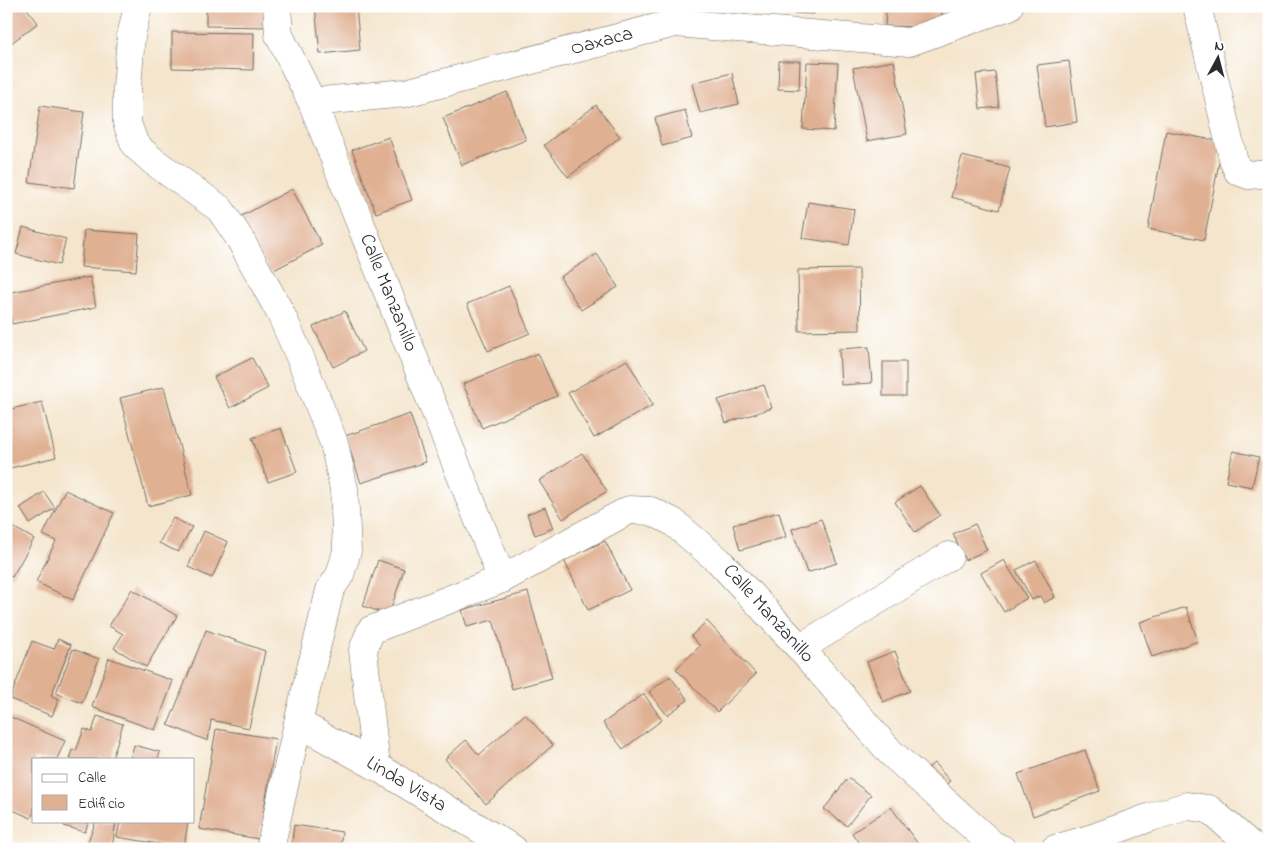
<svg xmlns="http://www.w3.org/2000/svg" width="1275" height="855" viewBox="0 0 1275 855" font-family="'Indie Flower',sans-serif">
<rect width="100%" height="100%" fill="#fff"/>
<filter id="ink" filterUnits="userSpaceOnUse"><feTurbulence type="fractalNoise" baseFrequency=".02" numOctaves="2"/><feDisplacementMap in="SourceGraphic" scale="10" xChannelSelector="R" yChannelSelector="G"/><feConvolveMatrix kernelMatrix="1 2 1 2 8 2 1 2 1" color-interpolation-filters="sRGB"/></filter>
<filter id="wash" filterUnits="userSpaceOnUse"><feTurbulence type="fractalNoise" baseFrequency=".0096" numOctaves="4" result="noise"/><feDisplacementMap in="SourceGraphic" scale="20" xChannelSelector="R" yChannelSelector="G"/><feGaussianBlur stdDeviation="1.12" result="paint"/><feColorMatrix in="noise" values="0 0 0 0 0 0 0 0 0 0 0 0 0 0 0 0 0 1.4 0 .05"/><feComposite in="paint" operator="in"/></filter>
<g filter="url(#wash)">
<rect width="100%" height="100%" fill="#f4e5cc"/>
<g id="blocks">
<g fill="#e0b093">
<polygon points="6,6 25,6 38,23 6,47"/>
<polygon points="206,6 271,6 270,27 206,26"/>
<polygon points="315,6 356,6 360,50 320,54"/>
<polygon points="788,6 814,6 814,14 788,13"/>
<polygon points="886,6 942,6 942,27 885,26"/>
<polygon points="172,32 254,33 253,70 172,68"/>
<polygon points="779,61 800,61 799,90 778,89"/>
<polygon points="894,61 907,134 867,141 853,68"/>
<polygon points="1069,61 1077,122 1045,127 1037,65"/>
<polygon points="807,62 838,63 834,131 803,129"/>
<polygon points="995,72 999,107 980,109 976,74"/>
<polygon points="732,73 739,104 700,113 692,83"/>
<polygon points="507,92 526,140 462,165 443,118"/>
<polygon points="596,105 620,137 568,177 544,145"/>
<polygon points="40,106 84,112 74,188 29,182"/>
<polygon points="685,110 692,138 662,146 655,118"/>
<polygon points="1166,131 1223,142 1204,240 1148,229"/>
<polygon points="389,137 412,200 376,213 352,150"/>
<polygon points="962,156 1010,168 999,210 951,197"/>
<polygon points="292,189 322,245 270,272 240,217"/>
<polygon points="808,202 854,209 849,245 802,238"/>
<polygon points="23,227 66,239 59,265 16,254"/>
<polygon points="84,230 139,234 136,271 81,267"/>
<polygon points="597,254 618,287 581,310 560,277"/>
<polygon points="859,269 860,330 799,331 798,270"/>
<polygon points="90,277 96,307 12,324 6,293"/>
<polygon points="509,286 530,333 488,351 467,304"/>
<polygon points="345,311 364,351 333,367 313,327"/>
<polygon points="869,347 872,383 841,385 839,349"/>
<polygon points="538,353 557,396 482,428 463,384"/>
<polygon points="252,358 268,388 230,408 214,377"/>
<polygon points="627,360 653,405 594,438 568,393"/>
<rect x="883" y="362" width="23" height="34"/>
<polygon points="764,385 772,408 726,423 718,400"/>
<polygon points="164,387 192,495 148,506 120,398"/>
<polygon points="42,402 56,457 6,469 6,410"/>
<polygon points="410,414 426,462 361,483 345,436"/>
<polygon points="281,428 297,472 268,482 252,438"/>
<polygon points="1233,451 1259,457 1252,487 1226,482"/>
<polygon points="582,453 607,491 563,519 539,481"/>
<polygon points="920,486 940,515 915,532 895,502"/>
<polygon points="65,490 114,513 73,600 36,582 56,541 43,535"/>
<polygon points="44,492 55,508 30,524 20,508"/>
<polygon points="545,507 553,528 535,535 527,514"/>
<polygon points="779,512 786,537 740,550 733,525"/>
<polygon points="173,518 192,527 178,552 159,543"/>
<polygon points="821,519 837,563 807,573 792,529"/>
<polygon points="975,524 987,550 965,560 953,534"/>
<polygon points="11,526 34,539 12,577 6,574 6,535"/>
<polygon points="204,531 228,542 212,578 188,567"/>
<polygon points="605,541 630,590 588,610 564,560"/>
<polygon points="378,560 404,569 389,615 363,606"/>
<polygon points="1004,560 1027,598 1004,612 981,573"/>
<polygon points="1036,560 1055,597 1044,603 1040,596 1032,600 1016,570"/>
<polygon points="132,589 177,616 146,667 114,648 123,634 109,626"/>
<polygon points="528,592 552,678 512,689 493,620 467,627 462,610"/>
<polygon points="1186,607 1198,641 1152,657 1140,622"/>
<polygon points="707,621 756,674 717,712 676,669 700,646 691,636"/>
<polygon points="206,630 265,651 249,728 211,720 208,741 168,725"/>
<polygon points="58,639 71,645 51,696 59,699 52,716 10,699 32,641 54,649"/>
<polygon points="73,649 99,659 82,703 56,693"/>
<polygon points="895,651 910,691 883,702 867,662"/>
<polygon points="109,658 173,681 155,730 92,707"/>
<polygon points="670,676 688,700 667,715 649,692"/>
<polygon points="644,694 662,720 623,749 603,723"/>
<polygon points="525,714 553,745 486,804 445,759 466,740 479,755"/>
<polygon points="6,715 65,741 57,759 34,759 34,812 31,818 6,807"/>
<polygon points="97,716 123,724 112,759 69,759 72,750 76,751 84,729 92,732"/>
<polygon points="216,729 276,739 259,839 199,829"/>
<polygon points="134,745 160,752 158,759 130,759"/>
<polygon points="1085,750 1100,791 1033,816 1018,774"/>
<polygon points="934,763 950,781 934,796 917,778"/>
<polygon points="848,778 871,795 847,826 824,809"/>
<polygon points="891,807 918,844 911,849 863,849 852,833"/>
<polygon points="66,821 89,821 85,832 64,826"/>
<polygon points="96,821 116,821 112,849 85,849"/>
<polygon points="120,821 188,821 184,848 117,837"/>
<polygon points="294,825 342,832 340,849 291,849"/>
</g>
</g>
</g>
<g filter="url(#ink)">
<use href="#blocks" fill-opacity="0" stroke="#716c63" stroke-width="1"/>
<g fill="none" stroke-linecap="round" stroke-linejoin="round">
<defs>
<g id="minor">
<polyline points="138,6 131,36 127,88 127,123 135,145 153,161 220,209 240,239 281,314 300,357 334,443 344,489 347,551 340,575 330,590 298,723 270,849"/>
<polyline points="277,6 279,35 312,102 502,579"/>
<polyline points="1197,6 1234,162 1238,171 1249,175 1269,173"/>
<polyline points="312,102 405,93 675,23 909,42 1009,6"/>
<polyline points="800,648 949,556"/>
<polyline points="298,723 376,766 513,849"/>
<polyline points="376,766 363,650 371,630 502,579 629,510 651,511 673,522 719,561 800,648 891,753 993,845 1002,849"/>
<polyline points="1055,849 1093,838 1151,817 1187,806 1209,809 1255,849"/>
</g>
</defs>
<use href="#minor" stroke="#716c63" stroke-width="29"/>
<use href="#minor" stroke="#fff" stroke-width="28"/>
</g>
</g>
<g text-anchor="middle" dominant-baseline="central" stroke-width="4.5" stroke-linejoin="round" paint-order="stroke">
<g font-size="20" fill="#2b2b2b" stroke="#fff">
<text transform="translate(602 42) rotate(-15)">Oaxaca</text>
<text transform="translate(388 293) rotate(68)">Calle Manzanillo</text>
<text transform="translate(768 614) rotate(48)">Calle Manzanillo</text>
<text transform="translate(406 785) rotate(31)">Linda Vista</text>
</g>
</g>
<rect width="1275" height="855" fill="none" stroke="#fff" stroke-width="25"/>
<rect x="32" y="758" width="162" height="65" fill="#ffffff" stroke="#aaaaaa"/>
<rect x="42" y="774" width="25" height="8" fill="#ffffff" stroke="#aaaaaa"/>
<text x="78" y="782" font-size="15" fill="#2b2b2b">Calle</text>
<rect x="42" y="795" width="25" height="15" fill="#e0b093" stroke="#aaaaaa"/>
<text x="78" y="808" font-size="15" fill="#2b2b2b">Edificio</text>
<g transform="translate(1218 58) rotate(7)" stroke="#ffffff" stroke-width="4" paint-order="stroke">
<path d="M0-4L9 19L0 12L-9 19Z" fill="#2b2b2b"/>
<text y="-8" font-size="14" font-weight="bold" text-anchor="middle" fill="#2b2b2b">N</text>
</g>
</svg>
